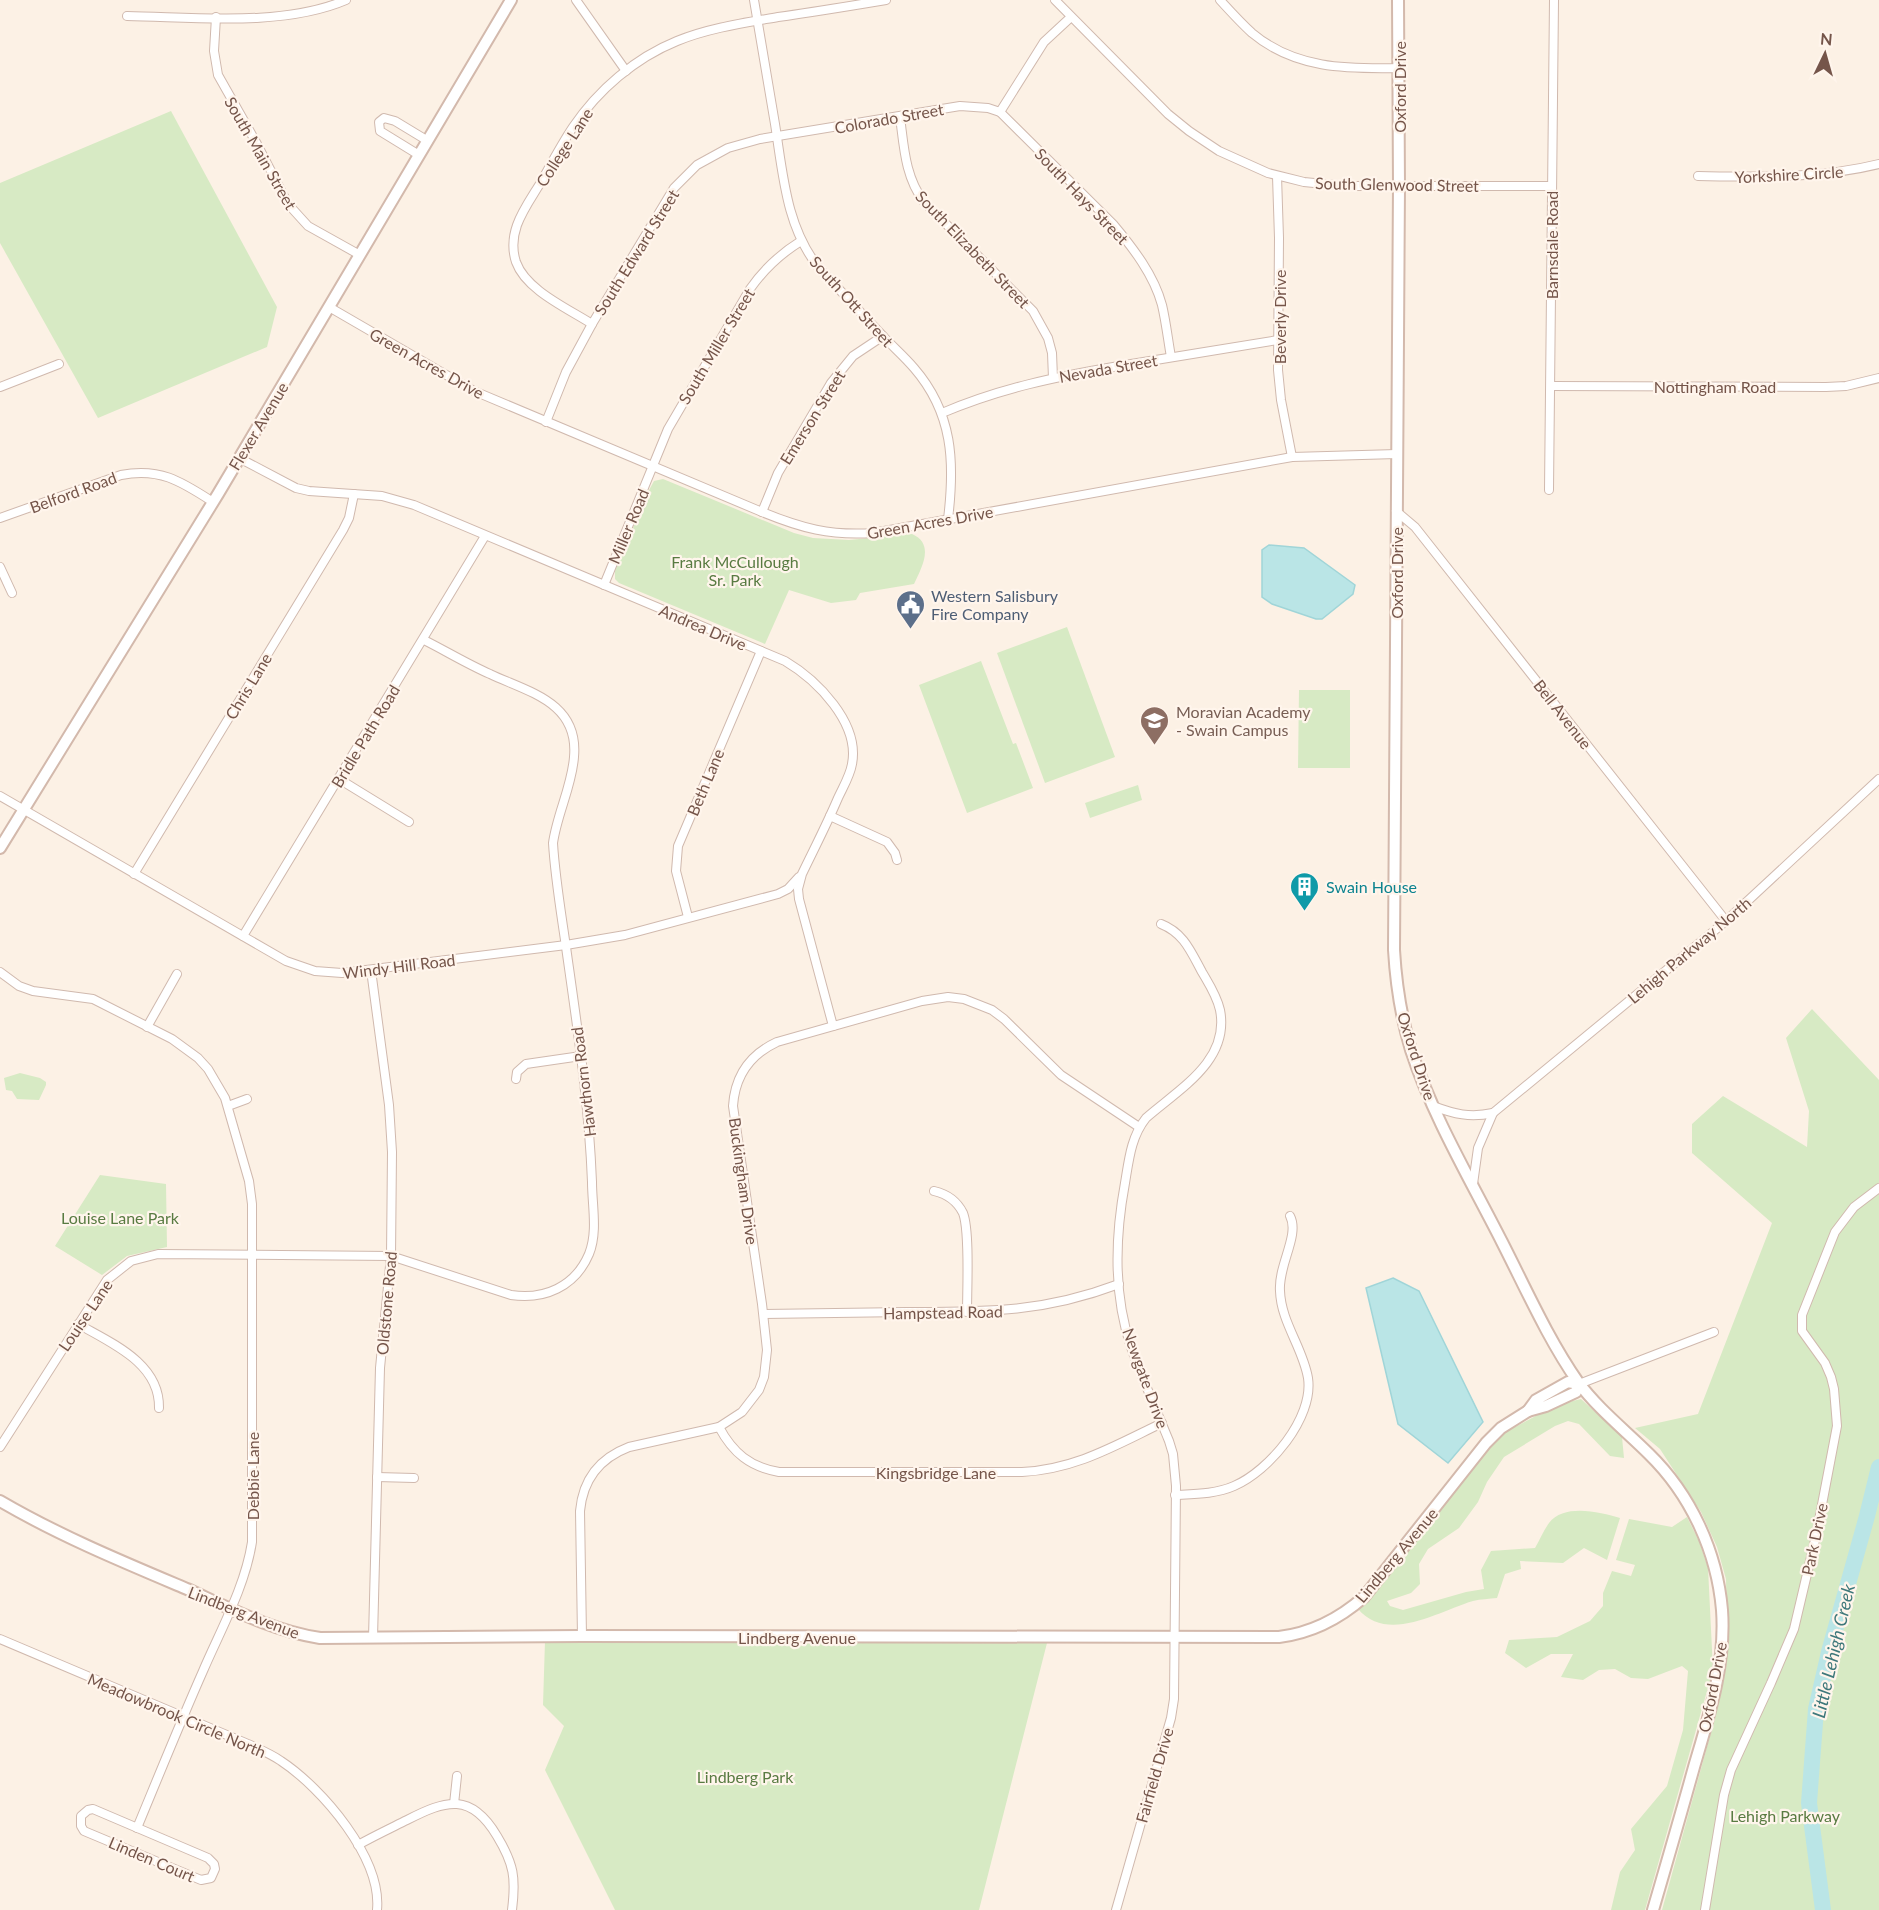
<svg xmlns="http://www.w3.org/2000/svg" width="1879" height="1910" viewBox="0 0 1879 1910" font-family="Lato,sans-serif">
<rect width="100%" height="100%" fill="#fcf1e5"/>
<g fill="#d7eac4">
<polygon points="171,111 277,307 267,347 98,418 0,243 0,183"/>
<path d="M663,479L794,533L813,538L849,540L912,534C935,544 922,567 914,584L860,593L856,600L831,603L789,590L765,644L619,583L615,579V571L648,492L654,481Z"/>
<polygon points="1067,627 1115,757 1045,783 997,653"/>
<polygon points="981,661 1013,744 1016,743 1033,788 967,813 919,685"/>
<polygon points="1299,690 1350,690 1350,768 1298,768"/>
<polygon points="1138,785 1142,800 1090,818 1085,803"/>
<polygon points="1812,1009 1879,1080 1879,1910 1662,1910 1715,1718 1727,1636 1726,1579 1717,1547 1701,1512 1660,1449 1635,1428 1698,1414 1772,1223 1692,1153 1692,1124 1723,1096 1807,1147 1809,1111 1786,1038"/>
<polygon points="20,1073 40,1078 46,1082 46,1085 39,1100 17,1099 12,1091 6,1090 4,1078"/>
<polygon points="100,1175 166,1184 167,1247 127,1256 102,1275 55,1246"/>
<path d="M1581,1399L1622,1437L1624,1458L1610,1456L1579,1424L1568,1421L1555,1426L1504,1457L1487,1482L1478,1502L1459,1528L1428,1549L1419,1564L1420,1584L1411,1593L1387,1601L1390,1606L1403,1610L1466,1592L1484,1589L1481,1570L1491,1551L1535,1548C1540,1540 1543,1531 1549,1523C1564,1503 1600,1512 1620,1518L1607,1560L1584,1548L1563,1563L1520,1561L1521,1569L1505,1574L1497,1598C1489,1599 1481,1599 1473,1601C1439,1611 1388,1644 1358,1609L1397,1565L1500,1435L1545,1411L1564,1403Z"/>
<polygon points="1687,1517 1699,1541 1708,1568 1713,1670 1645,1910 1611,1910 1620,1872 1635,1850 1631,1829 1667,1786 1683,1730 1688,1671 1682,1666 1648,1679 1631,1678 1615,1669 1599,1670 1583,1680 1561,1677 1573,1654 1551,1654 1526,1668 1505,1653 1509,1640 1557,1637 1590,1621 1603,1606 1603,1593 1612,1571 1631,1576 1635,1565 1616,1560 1629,1519 1672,1527"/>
<polygon points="545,1641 1047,1643 979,1910 615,1910 545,1770 564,1726 543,1705"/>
</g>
<g fill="#bae5e6" stroke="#a0d5d8" stroke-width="1.5">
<polygon points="1269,545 1304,548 1355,585 1353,594 1322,619 1316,619 1272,604 1262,597 1262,550"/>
<polygon points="1393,1278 1419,1291 1483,1422 1448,1463 1398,1424 1366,1288"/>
</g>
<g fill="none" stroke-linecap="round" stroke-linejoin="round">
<polyline stroke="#bae5e6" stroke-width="16" points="1823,1910 1809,1803 1816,1709 1829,1652 1867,1516 1879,1467"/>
<defs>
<g id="street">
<polyline points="576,0 626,71"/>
<path d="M754,0C761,41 768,82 775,124C783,174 786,227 819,268C840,290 861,313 882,335C892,346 904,356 914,368C953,413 955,462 948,519"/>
<polyline points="1055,0 1168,114 1189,131 1219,151 1268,173 1304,182 1344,186 1551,186"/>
<path d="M1220,0C1230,11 1241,23 1252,33C1295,69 1346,69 1399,68"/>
<path d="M127,16C195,17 283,27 346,0"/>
<polyline points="216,17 214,51 218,75 257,144 288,204 308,226 360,255"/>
<polyline points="1000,112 1044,42 1071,17"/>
<path d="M900,117C904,147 905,177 924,202L1033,311L1048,338L1052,353L1053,378"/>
<polyline points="419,155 380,131 379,122 384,118 395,121 428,141"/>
<polyline points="1277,176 1279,238 1278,370 1281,400 1292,457"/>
<path d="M1698,176C1759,177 1819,179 1879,164"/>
<path d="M329,307L474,391L762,512C801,528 830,536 873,533L1292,457L1397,454"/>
<path d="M592,324C567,308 526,290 516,262C506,231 526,207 541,182C551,164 561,145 573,127C598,90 635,58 677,41C709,28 744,23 778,17C814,12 850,6 886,0"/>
<polyline points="1551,386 1826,387 1846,386 1879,378"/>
<polyline points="0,387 59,364"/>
<path d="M942,413C1001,388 1055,377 1119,366C1172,357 1225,349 1278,340"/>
<path d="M546,422L566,372L592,324L674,188L697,165L728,148L760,139L960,106L988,108L1000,112L1113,224C1133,248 1154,275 1162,305C1166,322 1168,340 1171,357"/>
<path d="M239,458L296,488L309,491L382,496L414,505L785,661C817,680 860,723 852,764C850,776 843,787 838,798C827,824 814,849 802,874L798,889L799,899L833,1026"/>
<polyline points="1549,490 1554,0"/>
<polyline points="1396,511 1415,527 1726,921"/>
<polyline points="762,512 778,473 831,383 853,356 883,336"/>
<path d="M0,518L121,475C160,467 182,482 213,502"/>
<polyline points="0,567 12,593"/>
<path d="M604,585L668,429L750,289C764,269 780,254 801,241"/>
<polyline points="339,779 409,822"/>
<polyline points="0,796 286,961 315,971 342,973 566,945 625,935 778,894 788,889 799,877"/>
<polyline points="830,816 887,842 895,853 897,860"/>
<polyline points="134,874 343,530 349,518 354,494"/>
<polyline points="688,917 676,871 678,846 761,651"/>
<polyline points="243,936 485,536"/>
<polyline points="371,970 389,1105 392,1152 391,1256 380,1368 373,1638"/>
<path d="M0,972L19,986L33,991L93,999L172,1039L198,1058L208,1069L225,1098L249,1181L252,1204V1542C245,1587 221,1629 203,1671C180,1723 159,1775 137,1828"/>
<polyline points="147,1027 177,974"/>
<polyline points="516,1079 517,1072 526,1064 581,1056"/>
<polyline points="228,1106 247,1099"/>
<path d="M1433,1106C1454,1114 1470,1118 1493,1113L1726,921L1879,779"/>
<polyline points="1473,1184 1478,1148 1493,1113"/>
<path d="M934,1191C947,1194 957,1201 963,1213C970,1231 967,1290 967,1312"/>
<path d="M764,1314C811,1313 859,1313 906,1312C986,1312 1042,1313 1119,1284"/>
<path d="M78,1324C111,1343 160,1363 159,1408"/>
<polyline points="1579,1384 1714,1332"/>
<path d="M719,1427C733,1453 750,1467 779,1472H1022C1076,1469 1114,1446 1162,1423"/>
<path d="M0,1447L107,1280L131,1261L158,1254L391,1256L511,1295C544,1300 575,1287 589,1254C598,1232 592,1205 592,1182C589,1103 577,1025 566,947C561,912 555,877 553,843C557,814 572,786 574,757C579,702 528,692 490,674C467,664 446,651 424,640"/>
<polyline points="377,1477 414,1478"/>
<path d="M1175,1495C1195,1494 1216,1494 1234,1486C1269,1471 1314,1418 1308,1378C1303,1348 1281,1322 1280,1291C1278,1265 1300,1235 1290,1216"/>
<path d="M582,1636L580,1511C583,1479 600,1458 629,1447L719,1427L742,1412L759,1390L764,1377L767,1350L762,1304L733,1106C735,1076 749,1055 777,1042L922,1001L948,997L964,999L992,1010L1004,1019L1061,1075L1139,1127"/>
<path d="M0,1639L248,1744C259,1749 271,1754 281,1761C322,1788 382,1858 377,1910"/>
<polyline points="454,1804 457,1776"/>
<polygon points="93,1809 208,1858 214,1864 215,1869 211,1878 201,1880 84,1831 81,1826 81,1816 88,1810"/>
<path d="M358,1845C374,1836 391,1828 407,1820C446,1800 471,1792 497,1836C514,1864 516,1878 512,1910"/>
<path d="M1116,1910L1171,1718L1174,1699L1176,1486L1173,1454L1169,1441C1156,1409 1142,1378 1131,1347C1113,1294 1115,1237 1125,1183C1129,1159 1131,1137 1146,1118C1179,1089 1230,1061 1220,1010C1217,996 1209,984 1202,972C1191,952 1184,933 1161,924"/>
<polyline points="1705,1910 1724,1795 1731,1770 1771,1683 1794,1629 1816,1536 1837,1426 1834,1389 1831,1377 1825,1363 1802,1331 1802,1315 1835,1232 1854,1207 1879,1188"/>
</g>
<g id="secondary">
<path d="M1398,0L1399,186L1394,950C1396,984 1401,1017 1411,1050C1433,1117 1470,1179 1502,1242C1526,1289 1548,1339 1578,1382C1598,1409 1626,1431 1649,1454C1691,1495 1717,1552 1722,1610C1726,1664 1709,1716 1694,1767C1681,1814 1667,1862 1653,1910"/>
<polyline points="0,848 218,494 511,0"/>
<polygon points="1568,1382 1579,1384 1576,1392 1546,1406 1528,1411 1536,1400"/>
<path d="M0,1501C60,1536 123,1562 187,1589C229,1608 273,1631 320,1638L582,1636L1279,1637C1312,1633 1339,1619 1364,1597L1486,1443L1501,1428L1528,1411"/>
</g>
</defs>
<use href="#street" stroke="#d0b9ae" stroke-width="10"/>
<use href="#secondary" stroke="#d3b9ac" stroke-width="14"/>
<use href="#street" stroke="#fff" stroke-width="8"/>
<use href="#secondary" stroke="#fff" stroke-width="10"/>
</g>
<defs>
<symbol id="civic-pin" viewBox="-11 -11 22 30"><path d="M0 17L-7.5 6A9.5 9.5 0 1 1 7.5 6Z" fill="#5c6f8a" stroke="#fff5ec"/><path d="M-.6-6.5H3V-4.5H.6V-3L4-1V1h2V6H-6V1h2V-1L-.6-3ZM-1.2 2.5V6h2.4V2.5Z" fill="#fff"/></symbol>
<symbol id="school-pin" viewBox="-11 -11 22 30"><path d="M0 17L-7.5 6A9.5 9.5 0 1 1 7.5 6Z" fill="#8d6e63" stroke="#fff5ec"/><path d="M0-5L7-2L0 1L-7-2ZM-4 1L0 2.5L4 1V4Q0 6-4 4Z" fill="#fff"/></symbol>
<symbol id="building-pin" viewBox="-11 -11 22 30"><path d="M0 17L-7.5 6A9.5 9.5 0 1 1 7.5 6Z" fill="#0f9aa8" stroke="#fff5ec"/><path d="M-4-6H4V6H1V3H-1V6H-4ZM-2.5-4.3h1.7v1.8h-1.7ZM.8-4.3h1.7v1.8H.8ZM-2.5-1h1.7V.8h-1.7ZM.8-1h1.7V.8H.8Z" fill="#fff"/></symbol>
</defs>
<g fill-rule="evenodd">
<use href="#civic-pin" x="894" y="588" width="33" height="45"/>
<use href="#school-pin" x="1138" y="704" width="33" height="45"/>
<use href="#building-pin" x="1288" y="870" width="33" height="45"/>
</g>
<g text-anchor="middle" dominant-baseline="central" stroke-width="4.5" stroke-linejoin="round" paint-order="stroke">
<g font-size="16" fill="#75554a" stroke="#fff5ec">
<text transform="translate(1399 87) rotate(-90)">Oxford Drive</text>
<text transform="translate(889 118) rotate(-10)">Colorado Street</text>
<text transform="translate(564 147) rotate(-57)">College Lane</text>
<text transform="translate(261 153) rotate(60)">South Main Street</text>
<text transform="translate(1789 174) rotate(-3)">Yorkshire Circle</text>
<text transform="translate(1397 184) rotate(1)">South Glenwood Street</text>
<text transform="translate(1082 196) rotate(46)">South Hays Street</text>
<text transform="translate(1551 245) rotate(-90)">Barnsdale Road</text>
<text transform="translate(973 249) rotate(46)">South Elizabeth Street</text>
<text transform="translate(636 252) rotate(-58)">South Edward Street</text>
<text transform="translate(852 301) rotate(48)">South Ott Street</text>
<text transform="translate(1279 317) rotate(-90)">Beverly Drive</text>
<text transform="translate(716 346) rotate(-59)">South Miller Street</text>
<text transform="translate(427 363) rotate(29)">Green Acres Drive</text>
<text transform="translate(1108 368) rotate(-10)">Nevada Street</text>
<text x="1715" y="386">Nottingham Road</text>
<text transform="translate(812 417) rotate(-58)">Emerson Street</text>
<text transform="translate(258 426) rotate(-59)">Flexer Avenue</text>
<text transform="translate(73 492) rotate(-20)">Belford Road</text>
<text transform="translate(930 522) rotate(-10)">Green Acres Drive</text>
<text transform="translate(628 526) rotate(-67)">Miller Road</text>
<text transform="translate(1396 573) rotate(-90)">Oxford Drive</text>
<text transform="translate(703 627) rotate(23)">Andrea Drive</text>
<text transform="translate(248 686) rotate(-59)">Chris Lane</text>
<text transform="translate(1563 714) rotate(52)">Bell Avenue</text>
<text transform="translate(365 736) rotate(-59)">Bridle Path Road</text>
<text transform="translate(705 782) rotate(-67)">Beth Lane</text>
<text transform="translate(1689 950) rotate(-40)">Lehigh Parkway North</text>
<text transform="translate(399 966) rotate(-7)">Windy Hill Road</text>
<text transform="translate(1417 1056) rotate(72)">Oxford Drive</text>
<text transform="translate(583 1082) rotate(-97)">Hawthorn Road</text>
<text transform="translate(744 1181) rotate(82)">Buckingham Drive</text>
<text transform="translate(386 1303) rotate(-85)">Oldstone Road</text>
<text transform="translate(943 1312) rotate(-1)">Hampstead Road</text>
<text transform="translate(85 1315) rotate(-56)">Louise Lane</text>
<text transform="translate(1146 1378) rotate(70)">Newgate Drive</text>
<text x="936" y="1472">Kingsbridge Lane</text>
<text transform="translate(252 1476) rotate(-90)">Debbie Lane</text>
<text transform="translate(1814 1539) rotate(-78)">Park Drive</text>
<text transform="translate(1396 1555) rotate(-50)">Lindberg Avenue</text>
<text transform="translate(244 1612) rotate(21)">Lindberg Avenue</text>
<text x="797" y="1637">Lindberg Avenue</text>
<text transform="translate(1712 1687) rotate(-79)">Oxford Drive</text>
<text transform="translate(177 1715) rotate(23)">Meadowbrook Circle North</text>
<text transform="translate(1154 1775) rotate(-74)">Fairfield Drive</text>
<text transform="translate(152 1859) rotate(23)">Linden Court</text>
</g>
<g font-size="16" fill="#597b42" stroke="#fff5ec">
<text x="735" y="561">Frank McCullough<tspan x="735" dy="18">Sr. Park</tspan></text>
<text x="120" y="1217">Louise Lane Park</text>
<text x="745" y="1776">Lindberg Park</text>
<text x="1785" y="1815">Lehigh Parkway</text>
</g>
<g font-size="16" fill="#4e5e75" stroke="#fff5ec" text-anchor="start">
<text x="931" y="595">Western Salisbury<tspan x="931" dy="18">Fire Company</tspan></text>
</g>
<g font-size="16" fill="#785e54" stroke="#fff5ec" text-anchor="start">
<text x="1176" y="711">Moravian Academy<tspan x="1176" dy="18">- Swain Campus</tspan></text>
</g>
<g font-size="16" fill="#0d838f" stroke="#fff5ec" text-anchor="start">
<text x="1326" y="886">Swain House</text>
</g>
<g font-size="18" font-style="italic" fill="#3e787b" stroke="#fff5ec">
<text transform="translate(1833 1651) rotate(-77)">Little Lehigh Creek</text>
</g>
</g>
<g transform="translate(1825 54) rotate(5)" stroke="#fff5ec" stroke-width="4.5" paint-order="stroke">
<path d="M0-4.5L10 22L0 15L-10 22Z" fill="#75554a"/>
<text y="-9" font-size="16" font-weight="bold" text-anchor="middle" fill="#75554a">N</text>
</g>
</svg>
